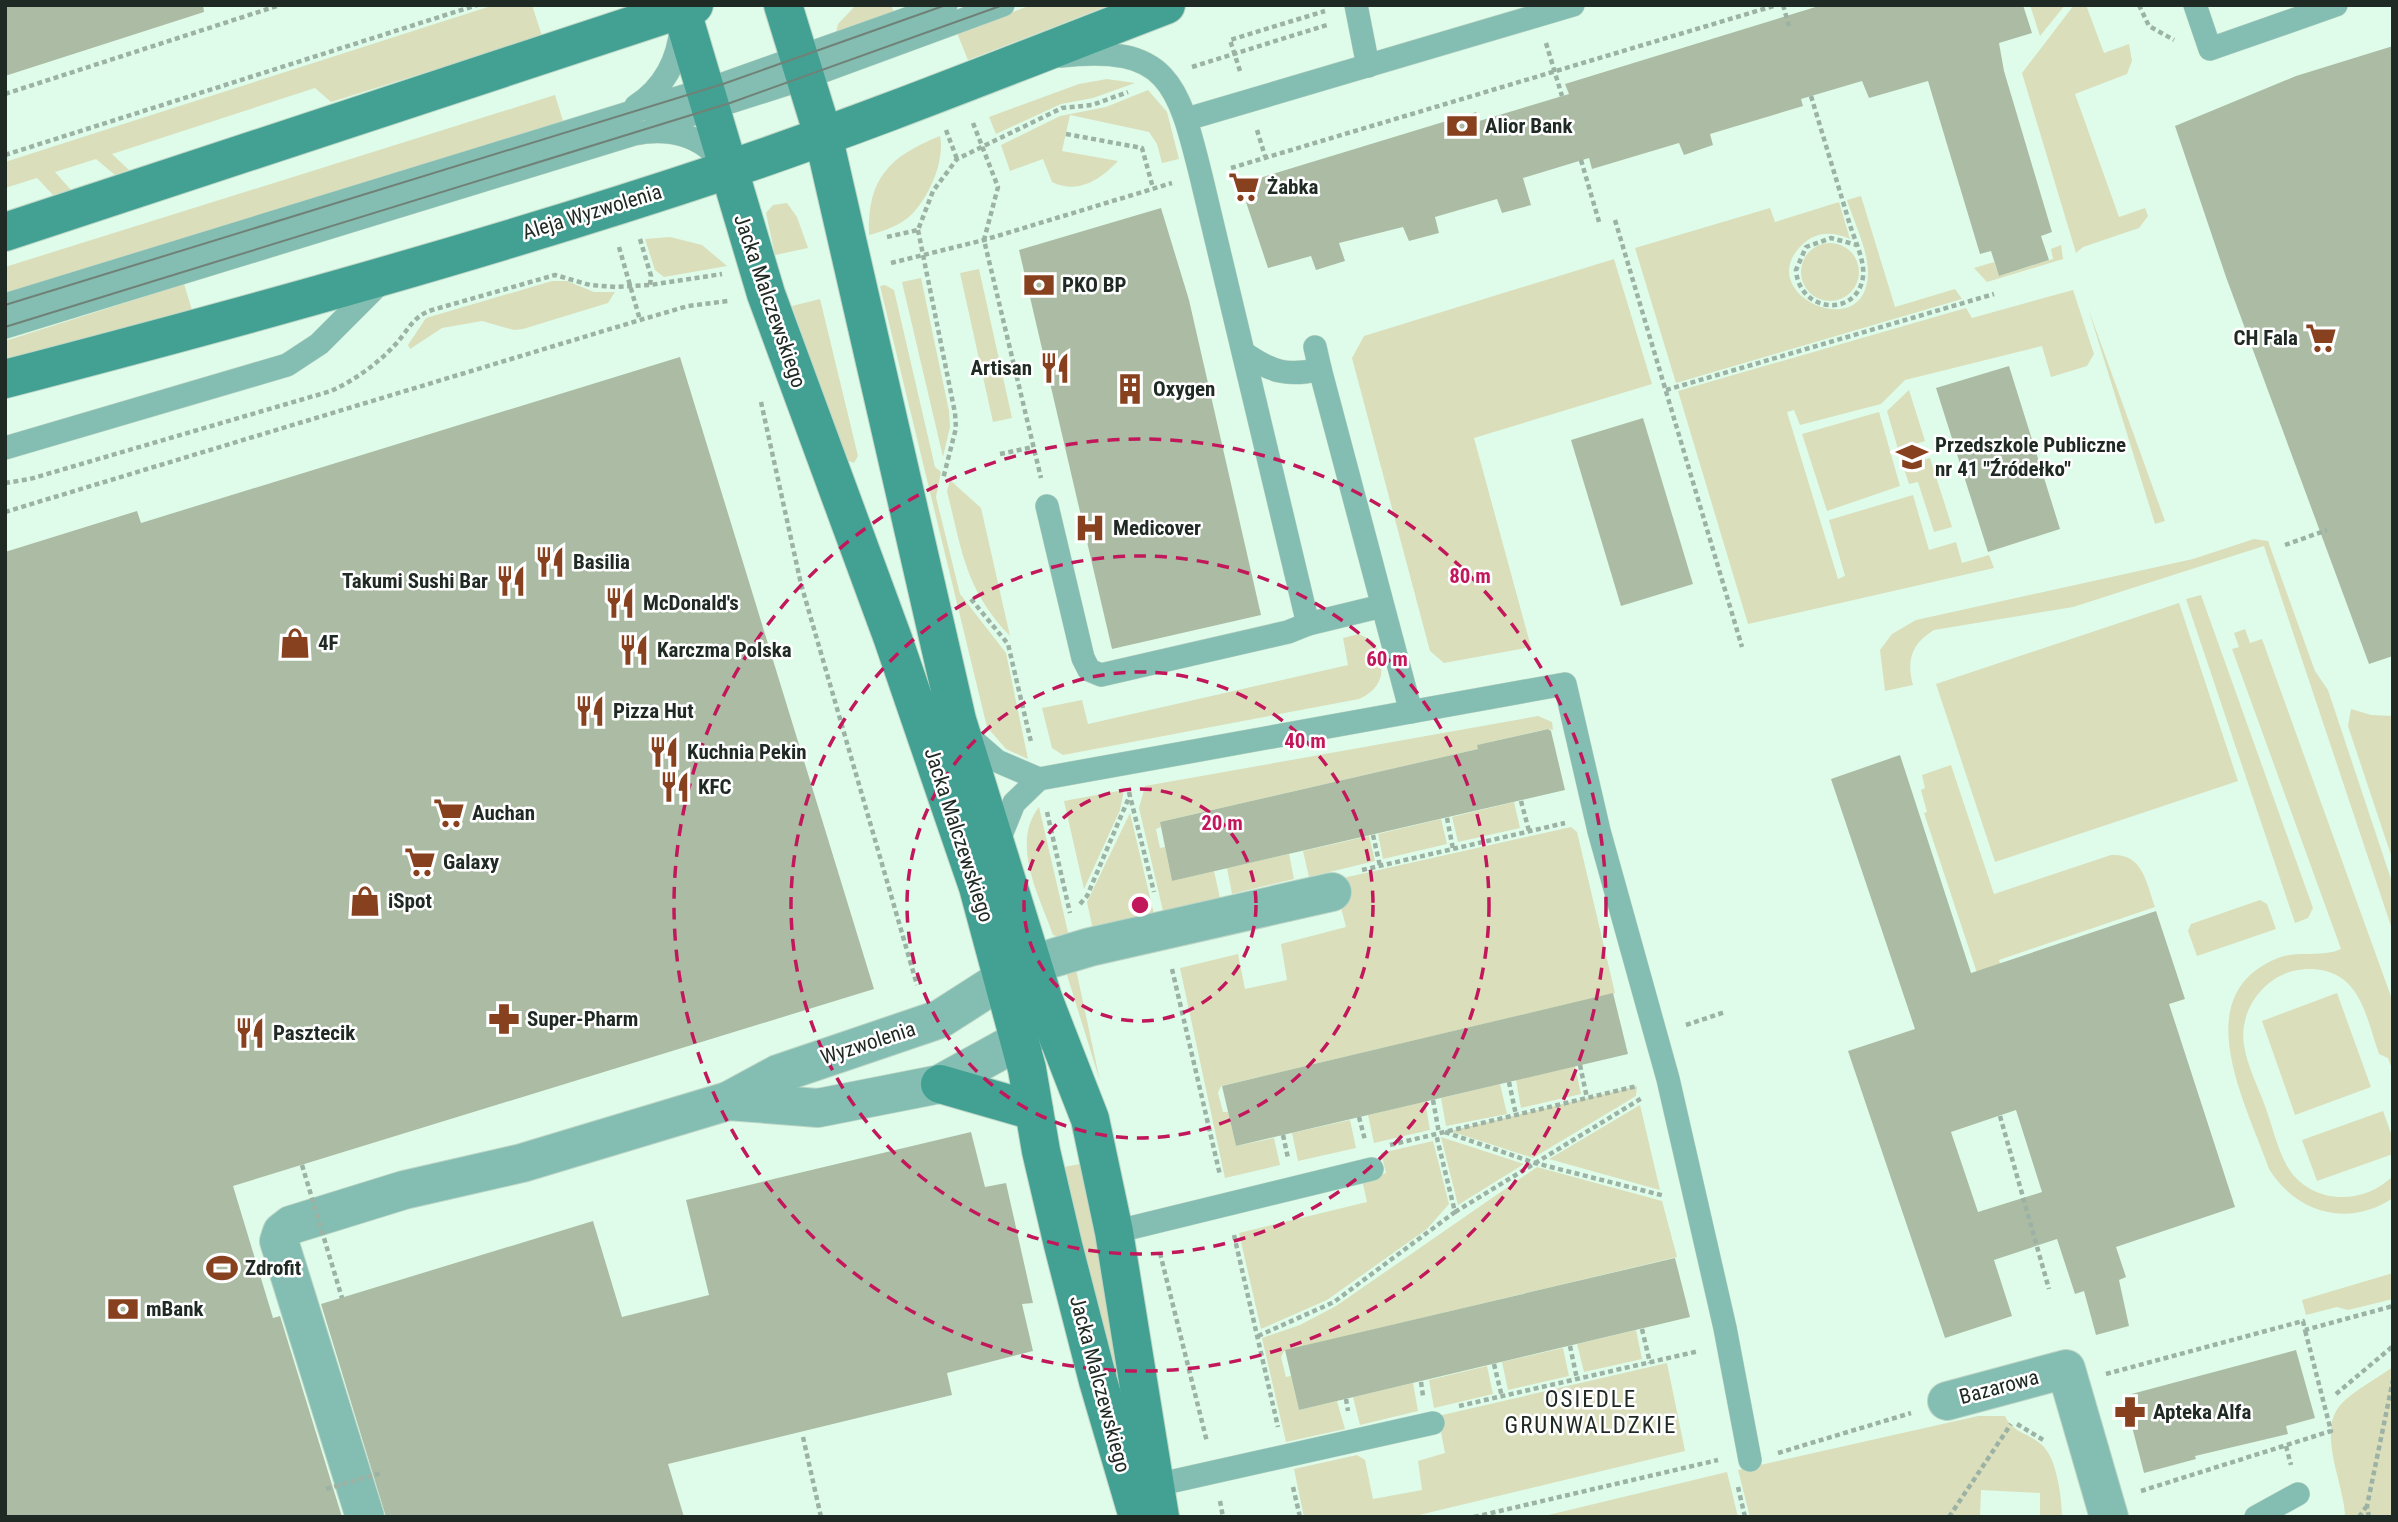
<svg xmlns="http://www.w3.org/2000/svg" width="2398" height="1522" viewBox="0 0 2398 1522" font-family="'Roboto Condensed',sans-serif">
<rect width="100%" height="100%" fill="#dffcea"/>
<g fill="#dadebb">
<polygon points="494,5 532,5 542,36 331,102 315,88 112,154 129,170 115,175 96,159 55,172 71,190 53,195 37,178 5,188 5,162"/>
<polygon points="856,5 891,5 895,15 835,36 838,24"/>
<polygon points="1031,5 1110,5 968,60 957,33"/>
<polygon points="2030,5 2065,5 2040,36"/>
<polygon points="2074,5 2086,5 2104,53 2129,44 2132,61 2127,74 2075,94 2119,217 2145,208 2148,216 2139,228 2083,247 2076,253 2022,73"/>
<polygon points="1107,79 1135,83 1093,98 1061,104 996,134 989,117 1079,84"/>
<path d="M1148,90L1167,112L1179,159L1162,163L1157,144L1149,132L1070,115L1062,151L1118,161C1101,179 1078,195 1052,182L1043,159L1010,171L1001,145L1060,116L1106,107Z"/>
<polygon points="555,95 564,124 5,296 5,267"/>
<path d="M940,136C945,160 930,195 913,213C902,225 884,231 869,235C867,178 890,156 940,136Z"/>
<path d="M1861,196L1895,307L1955,289L1962,299L1676,383L1635,248L1770,208L1775,222L1839,202L1850,239C1834,232 1818,231 1804,243C1748,293 1867,347 1868,273C1868,250 1854,222 1847,200Z"/>
<polygon points="787,203 797,217 808,248 775,255 766,213 773,205"/>
<polygon points="670,237 702,245 727,266 664,277 655,270 645,239"/>
<circle cx="1830" cy="272" r="29"/>
<polygon points="2061,245 2063,259 1987,282 1974,268 1994,262 1999,276 2053,259 2051,249"/>
<polygon points="1614,259 1652,384 1474,438 1531,647 1444,663 1430,651 1352,358 1364,336"/>
<polygon points="979,269 1012,418 993,422 960,273"/>
<polygon points="921,278 949,411 950,427 943,457 902,282"/>
<polygon points="552,281 567,281 594,292 615,292 608,303 523,329 514,330 482,321 442,328 410,349 408,345 426,318"/>
<polygon points="184,284 192,310 5,359 5,341"/>
<polygon points="885,285 894,290 935,467 941,472 936,497 960,594 1006,653 1028,759 1006,749 987,727 880,286"/>
<polygon points="2073,290 2094,354 2087,366 2051,377 2042,346 1905,380 1881,404 1800,425 1794,410 1787,412 1838,579 1845,576 1829,520 1913,495 1929,550 1956,542 1962,563 1989,555 1994,568 1748,624 1678,391 1966,308 1972,318"/>
<polygon points="820,299 858,456 854,463 846,460 792,306"/>
<polygon points="2088,308 2165,521 2155,524"/>
<polygon points="1909,390 1925,441 1898,449 1887,411"/>
<polygon points="1879,412 1900,486 1827,511 1802,434"/>
<polygon points="1930,458 1952,527 1934,532 1918,482 1909,484 1903,466"/>
<path d="M950,480L981,508L1010,636C965,589 962,551 947,491Z"/>
<path d="M2254,539L2268,541L2315,671L2328,690L2393,885V932L2264,546L2073,607L1934,630C1912,643 1906,660 1913,685L1885,691L1880,650L1892,634L1916,620L2193,559Z"/>
<polygon points="2201,595 2313,908 2308,918 2295,923 2186,599"/>
<polygon points="2179,603 2238,781 1995,862 1936,684"/>
<path d="M2245,629L2250,643L2262,639L2393,1002V1072L2388,1058L2379,1054C2365,1014 2360,968 2307,969C2269,970 2238,1007 2244,1045C2247,1066 2258,1086 2265,1106C2272,1125 2277,1148 2287,1166C2310,1205 2363,1206 2393,1176V1198C2348,1228 2296,1213 2269,1169C2247,1105 2185,995 2278,958C2299,950 2321,958 2341,949L2232,649L2239,647L2234,633Z"/>
<path d="M1359,634L1373,641C1386,665 1386,687 1359,699L1063,755L1052,748L1042,708L1082,700L1088,724L1348,665L1343,638Z"/>
<polygon points="2351,709 2371,715 2393,716 2393,861 2348,726"/>
<polygon points="1538,716 1552,722 1553,730 1547,729 1478,745 1478,749 1160,822 1161,827 1156,829 1160,848 1165,847 1172,881 1214,871 1220,898 1163,911 1139,808 1145,786"/>
<path d="M1951,765L1994,894L2111,855C2143,853 2146,882 2155,907L1999,960L2004,978L1981,985L1924,813L1927,812L1921,790L1925,788L1922,775Z"/>
<polygon points="1124,790 1120,810 1084,889 1064,801"/>
<polygon points="1514,802 1520,828 1458,842 1452,817"/>
<path d="M1039,807L1070,941L1053,935C1040,897 1010,844 1039,807Z"/>
<polygon points="1130,813 1154,914 1093,930 1087,902"/>
<polygon points="1441,819 1447,844 1383,859 1378,834"/>
<polygon points="1571,827 1577,832 1615,993 1221,1086 1218,1093 1223,1112 1228,1112 1236,1146 1274,1138 1280,1165 1225,1178 1180,968 1238,954 1245,989 1287,980 1281,944 1346,927 1334,880"/>
<polygon points="1369,836 1375,861 1309,877 1303,851"/>
<polygon points="1289,854 1294,879 1232,894 1227,868"/>
<polygon points="2260,900 2267,904 2276,929 2197,956 2188,931 2191,924"/>
<polygon points="1074,960 1100,1081 1067,975"/>
<polygon points="2337,993 2371,1087 2295,1115 2262,1021"/>
<polygon points="1575,1066 1581,1094 1521,1108 1516,1080"/>
<polygon points="1500,1084 1507,1114 1446,1126 1441,1098"/>
<polygon points="1637,1086 1636,1096 1533,1158 1450,1131"/>
<polygon points="1425,1101 1430,1130 1374,1143 1368,1115"/>
<polygon points="1640,1105 1660,1190 1549,1159"/>
<polygon points="2383,1111 2393,1139 2393,1154 2317,1181 2302,1140"/>
<polygon points="1350,1120 1356,1148 1298,1161 1292,1133"/>
<polygon points="1441,1137 1524,1164 1458,1205"/>
<polygon points="1433,1141 1449,1204 1427,1229 1327,1300 1261,1329 1239,1233 1367,1202 1362,1180 1386,1173 1381,1153"/>
<polygon points="1080,1164 1129,1404 1121,1406 1064,1167"/>
<polygon points="1537,1167 1662,1201 1677,1257 1284,1351 1281,1357 1286,1377 1291,1376 1299,1410 1337,1401 1345,1429 1286,1442 1262,1338 1300,1325 1336,1306"/>
<polygon points="2393,1273 2393,1299 2348,1310 2337,1307 2306,1315 2302,1300"/>
<polygon points="1636,1330 1642,1359 1584,1372 1577,1344"/>
<polygon points="1563,1348 1569,1376 1508,1390 1502,1362"/>
<polygon points="1667,1363 1685,1451 1411,1517 1304,1517 1294,1469 1357,1455 1365,1460 1373,1499 1422,1490 1418,1461 1445,1453 1438,1416"/>
<polygon points="1487,1366 1493,1394 1434,1408 1429,1380"/>
<path d="M2393,1367V1517H2345C2345,1504 2340,1488 2337,1474C2320,1403 2339,1404 2393,1367Z"/>
<polygon points="1413,1383 1418,1411 1360,1425 1353,1397"/>
<path d="M1978,1416H2005C2013,1434 2031,1433 2044,1447C2057,1461 2062,1499 2062,1517H2040V1493L1981,1490L1980,1517H1750L1738,1470Z"/>
<polygon points="1727,1472 1738,1517 1540,1517"/>
</g>
<g fill="#acbca4" fill-rule="evenodd">
<polygon points="5,5 203,5 204,12 5,76"/>
<polygon points="1822,5 2023,5 2032,33 1999,43 2004,71 2052,232 2041,236 2049,260 1999,276 1991,251 1980,254 1928,81 1869,98 1862,81 1801,99 1803,106 1710,134 1713,145 1684,155 1679,143 1592,169 1589,158 1523,178 1531,205 1502,213 1497,199 1435,217 1439,233 1409,241 1403,227 1339,243 1345,261 1316,270 1311,256 1268,268 1240,184 1476,112 1479,121 1569,94 1565,84"/>
<polygon points="2393,46 2393,656 2369,664 2226,277 2175,126 2296,76"/>
<polygon points="1161,208 1189,300 1261,615 1112,649 1019,250"/>
<polygon points="680,357 874,989 233,1186 273,1318 280,1316 342,1517 5,1517 5,552 137,511 141,523"/>
<polygon points="2009,366 2060,529 1988,552 1936,388"/>
<polygon points="1643,418 1693,584 1621,606 1571,440"/>
<polygon points="1548,729 1551,731 1565,790 1172,881 1160,822 1478,749 1477,745"/>
<path d="M1900,755L1971,973L2156,911L2185,999L2169,1004L2235,1207L2116,1247L2126,1277L2119,1280L2129,1326L2096,1335L2084,1291L2075,1294L2057,1239L1994,1260L2012,1316L1945,1338L1848,1051L1915,1029L1831,779ZM2016,1110L2042,1192L1978,1212L1951,1132Z"/>
<polygon points="1613,993 1628,1054 1236,1146 1222,1086"/>
<polygon points="971,1132 985,1187 1006,1183 1033,1303 1022,1304 1033,1351 947,1373 952,1395 668,1464 684,1517 386,1517 321,1304 593,1221 622,1317 709,1295 686,1200"/>
<polygon points="1675,1258 1690,1317 1299,1410 1285,1350"/>
<polygon points="2296,1350 2315,1418 2286,1426 2288,1434 2195,1456 2196,1459 2144,1473 2124,1396"/>
</g>
<g fill="none" stroke-linecap="round" stroke-linejoin="round">
<defs>
<g id="lane">
<polyline points="1356,5 1368,66"/>
<polyline points="2195,5 2210,49 2336,5"/>
<path d="M1060,56C1168,44 1178,83 1201,176L1308,624L1382,606"/>
<path d="M636,106C664,88 679,59 681,27"/>
<polyline points="1187,119 1573,5"/>
<polyline points="655,126 799,80 1003,5"/>
<polyline points="5,305 723,84 946,5"/>
<path d="M5,327L634,134C668,127 702,134 723,164"/>
<polyline points="1315,347 1320,369"/>
<path d="M1244,353C1271,372 1288,377 1320,369L1411,712"/>
<polyline points="5,448 287,365 319,344 381,282"/>
<polyline points="1047,506 1083,658 1089,670 1101,675 1288,632 1308,624"/>
<polyline points="967,735 997,761 1039,779 1565,684 1599,831 1668,1079 1725,1328 1750,1460"/>
<polyline points="997,845 1014,803 1039,779"/>
<polyline points="1114,1232 1372,1169"/>
<polyline points="1156,1485 1433,1423"/>
<polyline points="2256,1517 2298,1494"/>
</g>
<g id="street">
<polyline points="728,1101 778,1074 940,1019 1004,978 1033,964 1090,947 1332,892"/>
<polyline points="1947,1401 2066,1369 2109,1517"/>
<polyline points="365,1517 279,1241 282,1232 291,1225 404,1190 522,1163 728,1101 818,1108 940,1084 1047,1025"/>
</g>
<g id="secondary">
<polyline points="680,5 766,294 893,639 978,887 1027,1069 1041,1151 1063,1245 1098,1381 1138,1517"/>
<polyline points="783,5 823,135 957,720 1043,998 1090,1119 1114,1232 1160,1517"/>
<polyline points="5,232 694,5"/>
<path d="M5,379C247,316 487,250 724,171C873,121 1020,61 1166,5"/>
<polyline points="940,1084 1034,1111"/>
</g>
</defs>
<use href="#lane" stroke="#bdd6c6" stroke-width="24"/>
<use href="#street" stroke="#bdd6c6" stroke-width="40"/>
<use href="#secondary" stroke="#bdd6c6" stroke-width="40"/>
<g stroke="#9cb2a5" stroke-width="4.5" stroke-dasharray="5 3.5" stroke-linecap="butt">
<polyline points="1783,5 1789,26"/>
<polyline points="2139,5 2149,26 2174,40"/>
<polyline points="1546,43 1562,96"/>
<polyline points="1192,67 1330,24"/>
<polyline points="1240,71 1230,40 1325,11"/>
<polyline points="5,94 280,5"/>
<path d="M1811,96C1824,139 1837,182 1850,225C1855,241 1865,261 1863,277C1857,318 1799,313 1796,270L1806,247L1831,238L1857,245"/>
<polyline points="973,123 998,187 984,240 1041,478"/>
<polyline points="946,130 957,159"/>
<polyline points="1257,130 1265,156"/>
<polyline points="1066,134 1142,148 1153,188"/>
<polyline points="5,155 477,5"/>
<polyline points="1581,160 1600,225"/>
<polyline points="1231,168 1777,5"/>
<polyline points="1615,220 1742,647"/>
<polyline points="918,230 955,413 956,428 943,479"/>
<polyline points="887,237 918,230 933,191 957,159 1062,108 1092,105 1128,92"/>
<polyline points="640,239 651,276 650,285"/>
<polyline points="619,247 640,320"/>
<polyline points="891,263 984,240 1172,183"/>
<polyline points="1666,390 1994,294"/>
<polyline points="761,402 801,584 917,985"/>
<polyline points="1000,454 1033,447"/>
<path d="M5,483L30,479L331,391C353,381 376,365 393,347C408,332 411,317 432,310L555,275L590,285L616,287L650,285L722,274"/>
<polyline points="5,512 640,320 688,306 728,301"/>
<polyline points="2285,545 2327,530"/>
<polyline points="971,599 1008,644 1031,742"/>
<polyline points="1129,792 1154,892"/>
<polyline points="1521,801 1529,831"/>
<polyline points="1047,812 1070,913"/>
<polyline points="1447,818 1453,849"/>
<polyline points="1373,835 1380,866"/>
<polyline points="1362,870 1565,823"/>
<polyline points="1080,904 1087,896 1130,795"/>
<polyline points="1172,969 1220,1175"/>
<polyline points="1686,1025 1725,1012"/>
<polyline points="1580,1065 1587,1098"/>
<polyline points="1509,1082 1516,1115"/>
<polyline points="1433,1100 1439,1133"/>
<polyline points="2000,1116 2049,1289"/>
<polyline points="1359,1117 1365,1140"/>
<polyline points="1445,1132 1535,1163 1665,1196"/>
<polyline points="1283,1135 1288,1158"/>
<polyline points="1390,1145 1637,1086"/>
<polyline points="1455,1212 1642,1098"/>
<polyline points="1234,1235 1278,1427"/>
<polyline points="1160,1253 1207,1442"/>
<polyline points="1642,1329 1650,1363"/>
<polyline points="1258,1336 1334,1302 1455,1212 1436,1134"/>
<polyline points="1570,1346 1577,1379"/>
<polyline points="1494,1364 1502,1397"/>
<polyline points="2106,1374 2303,1321 2305,1330 2393,1306"/>
<polyline points="1421,1382 1423,1396"/>
<polyline points="2336,1394 2393,1346"/>
<polyline points="1346,1399 1348,1411"/>
<polyline points="1459,1406 1699,1351"/>
<polyline points="2017,1424 2045,1441"/>
<polyline points="803,1437 821,1517"/>
<polyline points="2286,1446 2291,1465"/>
<polyline points="1778,1453 1911,1413"/>
<polyline points="1293,1487 1300,1517"/>
<polyline points="1738,1487 1745,1517"/>
<polyline points="2141,1491 2331,1431 2305,1330"/>
<polyline points="1220,1501 1223,1517"/>
<polyline points="1474,1517 1718,1460"/>
<polyline points="1949,1517 2011,1424"/>
<polyline points="2359,1517 2366,1507"/>
<polyline points="2369,1517 2367,1506 2393,1380"/>
</g>
<use href="#lane" stroke="#84bdb2" stroke-width="23"/>
<use href="#street" stroke="#84bdb2" stroke-width="38"/>
<use href="#secondary" stroke="#43a193" stroke-width="38"/>
<g stroke="#708277" stroke-width="2">
<polyline points="5,305 723,84 946,5"/>
<polyline points="5,327 730,103 1003,5"/>
</g>
<g stroke="#9cb2a5" stroke-width="4.5" stroke-dasharray="5 3.5" stroke-linecap="butt">
<polyline points="302,1165 342,1298"/>
<polyline points="326,1489 381,1473"/>
</g>
</g>
<g fill="none" stroke="#c2185b" stroke-width="3.5" stroke-dasharray="12 9">
<circle cx="1140" cy="905" r="116"/>
<circle cx="1140" cy="905" r="233"/>
<circle cx="1140" cy="905" r="349"/>
<circle cx="1140" cy="905" r="466"/>
</g>
<defs>
<symbol id="bank-bare" viewBox="-9 -9 18 18"><path d="M-6-4H6V4H-6ZM0-2.3a2.3 2.3 0 1 0 0 4.6a2.3 2.3 0 1 0 0-4.6Z" fill="#88411f" stroke="#fff" stroke-width="2.5" paint-order="stroke"/></symbol>
<symbol id="supermarket-bare" viewBox="-9 -9 18 18"><path d="M-6-5.5h2.5l.6 2H6L4.5 2H-2.5L-4.4-4H-6ZM-1.5 3.2a1.3 1.3 0 1 0 .1 0ZM3 3.2a1.3 1.3 0 1 0 .1 0Z" fill="#88411f" stroke="#fff" stroke-width="2.5" paint-order="stroke"/></symbol>
<symbol id="restaurant-bare" viewBox="-9 -9 18 18"><path d="M-5-6h1v4h1v-4h1v4h1v-4h1v5L-1.5 .5V6h-2V.5L-5-1ZM5-6V6H3V1.5H1.5Q1.5-4 5-6Z" fill="#88411f" stroke="#fff" stroke-width="2.5" paint-order="stroke"/></symbol>
<symbol id="building-bare" viewBox="-9 -9 18 18"><path d="M-4-6H4V6H1V3H-1V6H-4ZM-2.5-4.3h1.7v1.8h-1.7ZM.8-4.3h1.7v1.8H.8ZM-2.5-1h1.7V.8h-1.7ZM.8-1h1.7V.8H.8Z" fill="#88411f" stroke="#fff" stroke-width="2.5" paint-order="stroke"/></symbol>
<symbol id="school-bare" viewBox="-9 -9 18 18"><path d="M0-5L7-2L0 1L-7-2ZM-4 1L0 2.5L4 1V4Q0 6-4 4Z" fill="#88411f" stroke="#fff" stroke-width="2.5" paint-order="stroke"/></symbol>
<symbol id="hospital-bare" viewBox="-9 -9 18 18"><path d="M-5-5h3v3.5h4V-5h3V5h-3V1.5h-4V5h-3Z" fill="#88411f" stroke="#fff" stroke-width="2.5" paint-order="stroke"/></symbol>
<symbol id="shop-bare" viewBox="-9 -9 18 18"><path d="M-5-2.5h2.3a2.7 3.5 0 0 1 5.4 0H5L5.5 6h-11ZM-1.5-2.5h3a1.5 2.3 0 0 0-3 0Z" fill="#88411f" stroke="#fff" stroke-width="2.5" paint-order="stroke"/></symbol>
<symbol id="pharmacy-bare" viewBox="-9 -9 18 18"><path d="M-2-6h4v4h4v4h-4v4h-4v-4h-4v-4h4Z" fill="#88411f" stroke="#fff" stroke-width="2.5" paint-order="stroke"/></symbol>
<symbol id="stadium-bare" viewBox="-9 -9 18 18"><path d="M0-5a6.5 5 0 1 0 0 10a6.5 5 0 1 0 0-10ZM-3.5-1.8h7v3.6h-7Z" fill="#88411f" stroke="#fff" stroke-width="2.5" paint-order="stroke"/></symbol>
</defs>
<g fill-rule="evenodd">
<use href="#bank-bare" x="1440" y="104" width="44" height="44"/>
<use href="#supermarket-bare" x="1222" y="165" width="44" height="44"/>
<use href="#bank-bare" x="1017" y="263" width="44" height="44"/>
<use href="#supermarket-bare" x="2299" y="316" width="44" height="44"/>
<use href="#restaurant-bare" x="1033" y="346" width="44" height="44"/>
<use href="#building-bare" x="1108" y="367" width="44" height="44"/>
<use href="#school-bare" x="1890" y="435" width="44" height="44"/>
<use href="#hospital-bare" x="1068" y="506" width="44" height="44"/>
<use href="#restaurant-bare" x="528" y="540" width="44" height="44"/>
<use href="#restaurant-bare" x="489" y="559" width="44" height="44"/>
<use href="#restaurant-bare" x="598" y="581" width="44" height="44"/>
<use href="#shop-bare" x="273" y="621" width="44" height="44"/>
<use href="#restaurant-bare" x="612" y="628" width="44" height="44"/>
<use href="#restaurant-bare" x="568" y="689" width="44" height="44"/>
<use href="#restaurant-bare" x="642" y="730" width="44" height="44"/>
<use href="#restaurant-bare" x="653" y="765" width="44" height="44"/>
<use href="#supermarket-bare" x="427" y="791" width="44" height="44"/>
<use href="#supermarket-bare" x="398" y="840" width="44" height="44"/>
<use href="#shop-bare" x="343" y="879" width="44" height="44"/>
<use href="#pharmacy-bare" x="482" y="997" width="44" height="44"/>
<use href="#restaurant-bare" x="228" y="1011" width="44" height="44"/>
<use href="#stadium-bare" x="200" y="1246" width="44" height="44"/>
<use href="#bank-bare" x="101" y="1287" width="44" height="44"/>
<use href="#pharmacy-bare" x="2108" y="1390" width="44" height="44"/>
</g>
<g text-anchor="middle" dominant-baseline="central" stroke-width="5" stroke-linejoin="round" paint-order="stroke">
<g font-size="21" font-weight="bold" fill="#202a24" stroke="#fff" text-anchor="start">
<text x="1485" y="126">Alior Bank</text>
<text x="1267" y="187">Żabka</text>
<text x="1062" y="285">PKO BP</text>
<text x="2298" y="338" text-anchor="end">CH Fala</text>
<text x="1032" y="368" text-anchor="end">Artisan</text>
<text x="1153" y="389">Oxygen</text>
<text x="1935" y="445">Przedszkole Publiczne<tspan x="1935" dy="24">nr 41 "Źródełko"</tspan></text>
<text x="1113" y="528">Medicover</text>
<text x="573" y="562">Basilia</text>
<text x="488" y="581" text-anchor="end">Takumi Sushi Bar</text>
<text x="643" y="603">McDonald's</text>
<text x="318" y="643">4F</text>
<text x="657" y="650">Karczma Polska</text>
<text x="613" y="711">Pizza Hut</text>
<text x="687" y="752">Kuchnia Pekin</text>
<text x="698" y="787">KFC</text>
<text x="472" y="813">Auchan</text>
<text x="443" y="862">Galaxy</text>
<text x="388" y="901">iSpot</text>
<text x="527" y="1019">Super-Pharm</text>
<text x="273" y="1033">Pasztecik</text>
<text x="245" y="1268">Zdrofit</text>
<text x="146" y="1309">mBank</text>
<text x="2153" y="1412">Apteka Alfa</text>
</g>
<g font-size="21" fill="#202a24" stroke="#fff">
<text transform="translate(592 212) rotate(-17)">Aleja Wyzwolenia</text>
<text transform="translate(770 301) rotate(71)">Jacka Malczewskiego</text>
<text transform="translate(959 835) rotate(72)">Jacka Malczewskiego</text>
<text transform="translate(868 1043) rotate(-18)">Wyzwolenia</text>
<text transform="translate(1100 1384) rotate(75)">Jacka Malczewskiego</text>
<text transform="translate(1999 1387) rotate(-15)">Bazarowa</text>
</g>
<g font-size="23" letter-spacing="2" fill="#202a24" stroke="#fff">
<text x="1591" y="1399">OSIEDLE<tspan x="1591" dy="26">GRUNWALDZKIE</tspan></text>
</g>
</g>
<circle cx="1140" cy="905" r="10" fill="#c2185b" stroke="#fff" stroke-width="3.5"/>
<g font-size="21" text-anchor="middle" font-weight="bold" fill="#c2185b" stroke="#fff" stroke-width="5" stroke-linejoin="round" paint-order="stroke">
<text x="1470" y="583">80 m</text>
<text x="1387" y="666">60 m</text>
<text x="1305" y="748">40 m</text>
<text x="1222" y="830">20 m</text>
</g>
<rect width="2398" height="1522" fill="none" stroke="#202a24" stroke-width="14"/>
</svg>
